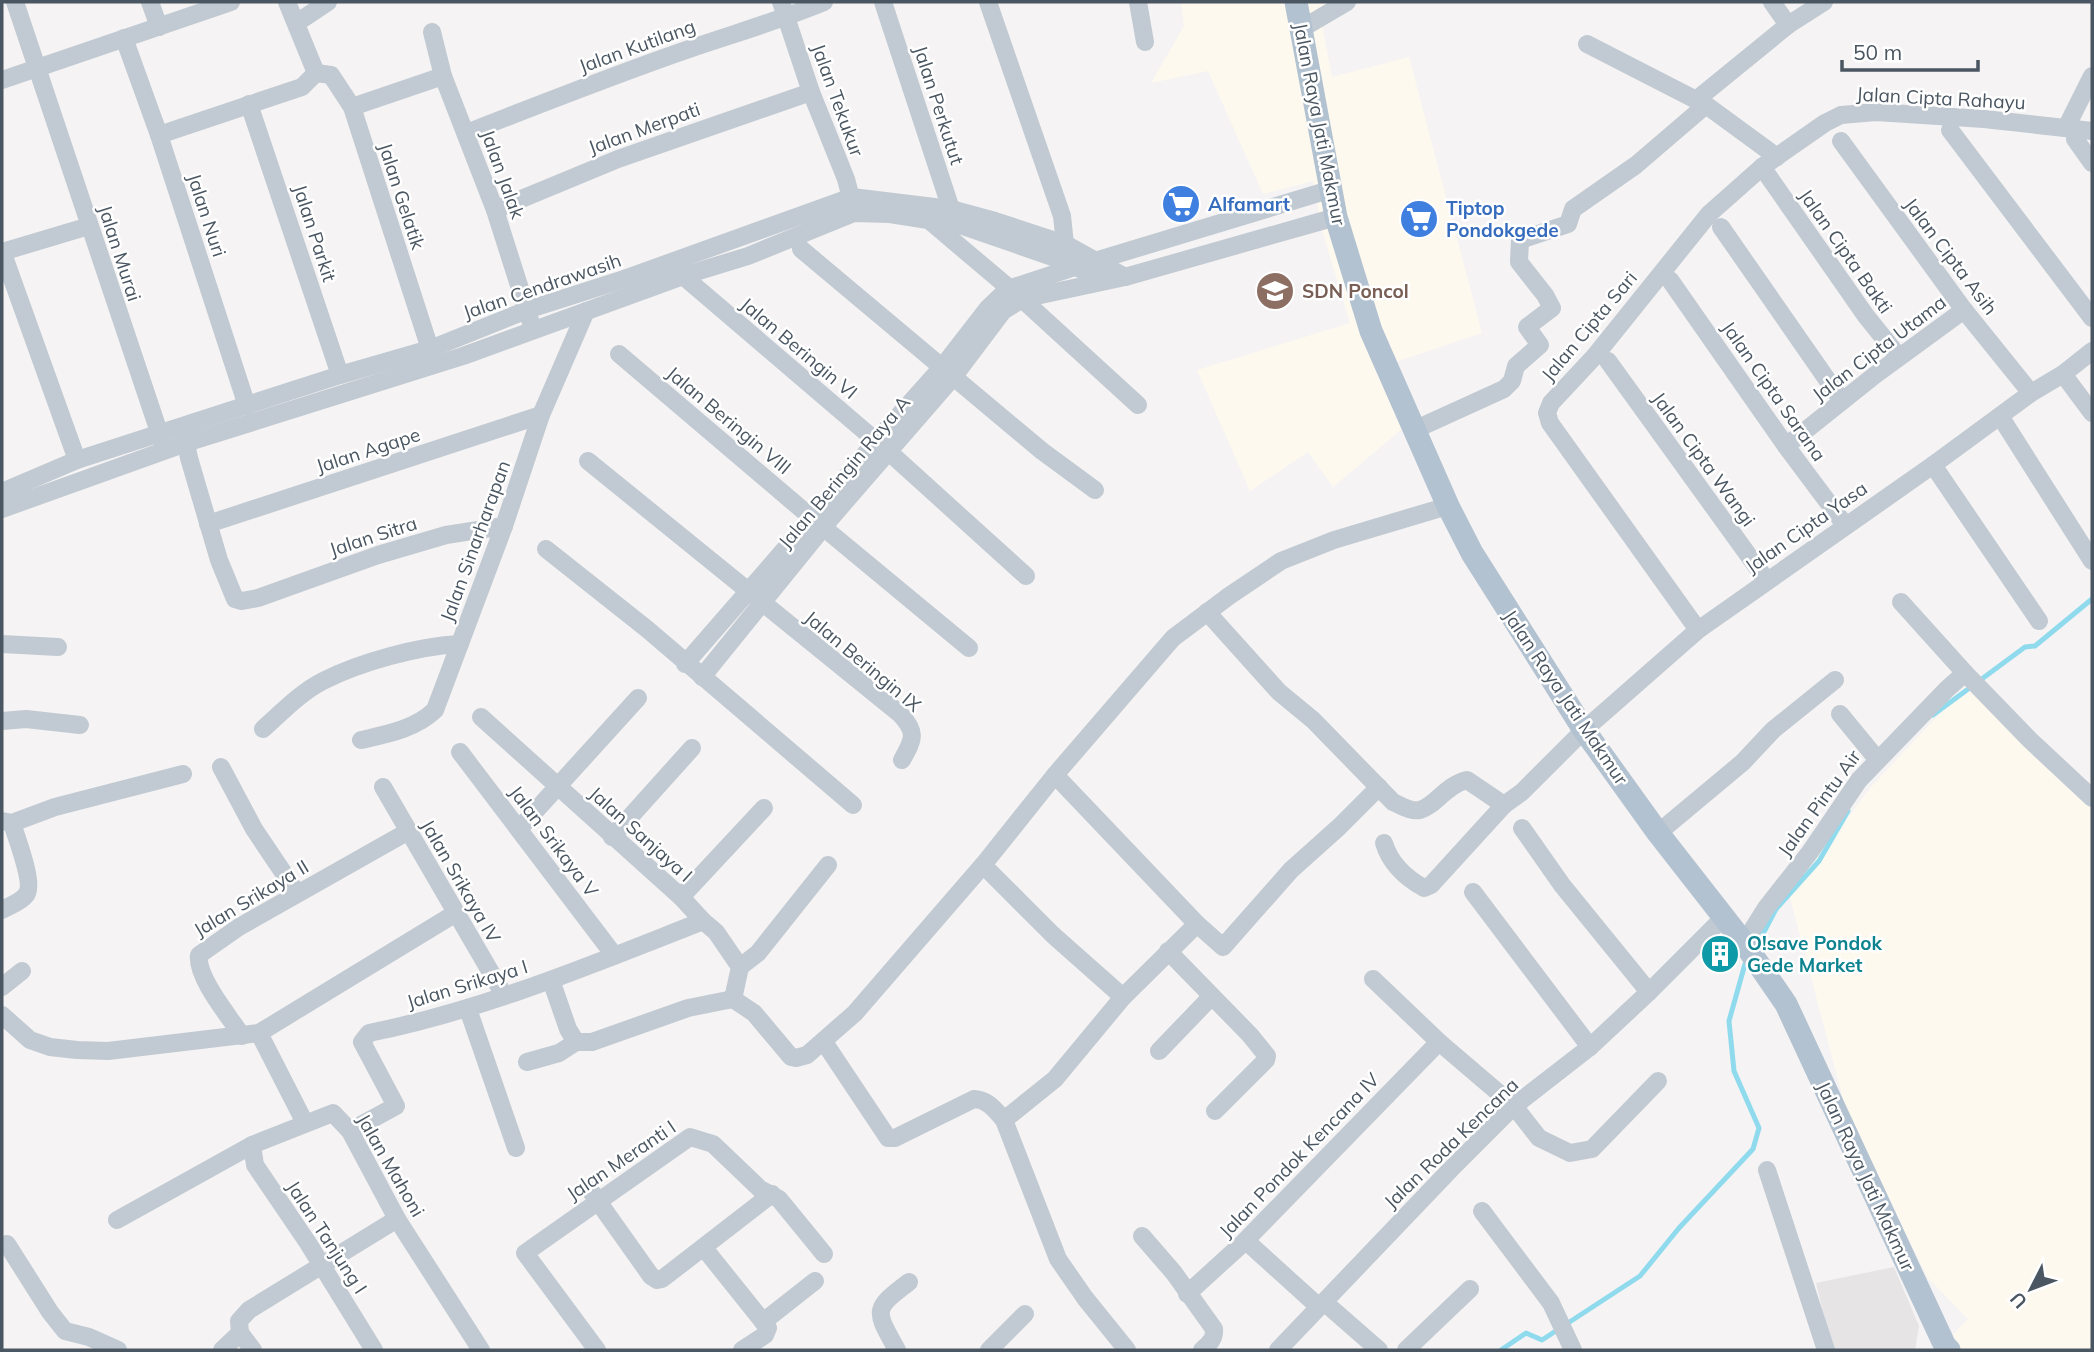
<svg xmlns="http://www.w3.org/2000/svg" width="2094" height="1352" viewBox="0 0 2094 1352" font-family="Mulish,sans-serif">
<rect width="100%" height="100%" fill="#f5f3f3"/>
<g fill="#fdf9ef">
<polygon points="1181,2 1338,2 1320,14 1332,77 1409,57 1482,333 1387,365 1408,424 1333,487 1308,452 1250,491 1197,370 1350,323 1322,230 1313,181 1263,194 1208,71 1151,83 1184,26"/>
<polygon points="1971,680 2092,802 2092,1350 1938,1350 1968,1319 1927,1277 1846,1110 1789,894 1872,786"/>
</g>
<polygon fill="#e6e4e5" points="1894,1267 1919,1326 1915,1350 1832,1350 1816,1283"/>
<g fill="none" stroke-linecap="round" stroke-linejoin="round">
<g stroke="#90daee" stroke-width="5">
<polyline points="1933,715 2025,647 2035,646 2092,599"/>
<polyline points="1757,945 1776,909 1819,861 1848,811"/>
<polyline points="1501,1350 1526,1333 1542,1340 1640,1276 1679,1228 1753,1149 1759,1128 1734,1071 1729,1021 1745,964"/>
</g>
<g stroke="#c1cad2" stroke-width="18">
<polyline points="15,2 163,444"/>
<polyline points="150,2 159,27"/>
<polyline points="287,2 316,73"/>
<polyline points="781,2 811,92 846,179 853,206"/>
<polyline points="883,2 951,209 949,219"/>
<polyline points="988,2 1062,216 1065,244 1063,251"/>
<polyline points="1138,2 1145,42"/>
<polyline points="1772,2 1788,25"/>
<polyline points="304,18 328,2"/>
<polyline points="1301,29 1347,2"/>
<polyline points="432,32 443,76 495,210 530,320"/>
<polyline points="124,38 159,135 247,406"/>
<polyline points="1587,44 1706,105 1777,157"/>
<polyline points="316,73 331,75 352,107 430,349"/>
<polyline points="2,80 231,2"/>
<polyline points="1696,100 1788,25 1824,2"/>
<polyline points="249,104 340,375"/>
<polyline points="352,107 443,76"/>
<polyline points="2066,128 2092,76"/>
<polyline points="1950,130 2092,318"/>
<path d="M466,133C541,104 616,74 692,48C736,33 781,20 824,2"/>
<polyline points="159,135 302,87 316,73"/>
<polyline points="2075,139 2092,163"/>
<polyline points="1841,141 1964,310 2031,393"/>
<polyline points="1762,167 1866,316 1899,357"/>
<polyline points="495,210 618,159 811,92"/>
<polyline points="931,222 1022,299 1138,405"/>
<polyline points="1721,227 1842,401"/>
<polyline points="801,249 1042,451 1095,490"/>
<polyline points="2,251 77,460"/>
<polyline points="2,252 89,226"/>
<polyline points="683,276 889,452 1026,576"/>
<polyline points="1670,280 1786,446 1845,525"/>
<polyline points="619,354 812,518 969,648"/>
<polyline points="1608,361 1767,581"/>
<polyline points="2063,374 2092,413"/>
<polyline points="2000,416 2092,561"/>
<polyline points="1414,430 1504,389 1512,381 1516,366 1540,345 1527,327 1552,308 1545,295 1519,262 1520,240 1568,224 1573,209 1636,165 1706,105"/>
<polyline points="186,443 189,458 219,560 235,599 242,601 258,598 378,555 446,535 504,526"/>
<polyline points="1786,446 1875,375 1964,310"/>
<path d="M588,461L900,714C918,733 913,740 902,760"/>
<polyline points="1933,465 2039,621"/>
<polyline points="2,492 77,460 340,375 430,349 527,310 624,279 852,197 951,209 995,221 1065,244 1125,277"/>
<polyline points="2,509 186,443 463,356 683,276 748,256 854,213 890,214 960,225 1061,260 1105,281"/>
<polyline points="208,524 541,415"/>
<polyline points="546,549 647,629 853,805"/>
<polyline points="1901,602 1965,673"/>
<path d="M1207,612L1279,692L1313,720L1393,802C1400,805 1411,812 1420,810C1435,806 1446,785 1467,780L1504,805L1522,792L1584,730L1698,630L1933,465L2031,393L2063,374L2092,351"/>
<polyline points="1698,630 1550,423 1547,413 1551,403 1594,357 1709,214 1762,167 1825,123 1841,115 1876,112 1984,119 2092,131"/>
<polyline points="2,644 58,647"/>
<polyline points="685,664 812,518 876,441 943,366 988,308 1008,289 1075,267 1329,190"/>
<polyline points="702,677 830,519 954,376 1003,311 1022,299 1125,277 1336,217"/>
<polyline points="1840,714 1877,759"/>
<polyline points="481,717 681,897 703,921 716,932 740,967 733,999"/>
<polyline points="2,721 26,719 80,725"/>
<path d="M263,729C281,713 301,692 323,681C360,662 419,646 460,644"/>
<path d="M361,740C388,734 415,729 435,710L504,526L541,415L586,311"/>
<polyline points="460,752 614,955"/>
<polyline points="221,767 254,829 297,893"/>
<polyline points="1055,775 1197,924 1223,947 1291,870 1339,827 1379,787"/>
<polyline points="383,787 504,995"/>
<polyline points="2,821 12,823 55,807 183,774"/>
<polyline points="1522,828 1562,885 1649,992"/>
<polyline points="519,829 638,698"/>
<polyline points="1658,833 1743,762 1773,730 1835,680"/>
<polyline points="612,837 692,748"/>
<path d="M1384,843C1390,863 1406,878 1424,888L1431,885L1504,805"/>
<polyline points="983,865 1053,935 1123,997"/>
<polyline points="1473,892 1590,1047"/>
<polyline points="681,897 764,808"/>
<path d="M2,910C9,906 21,902 26,895C35,884 16,837 12,823"/>
<polyline points="1744,943 1766,908 1810,852 1859,780 1947,689 1965,673 2030,740 2092,798"/>
<polyline points="1168,951 1250,1035 1267,1056 1266,1060 1215,1111"/>
<polyline points="740,967 758,953 828,865"/>
<polyline points="1373,979 1439,1042 1514,1106 1539,1138 1570,1153 1592,1149 1658,1081"/>
<polyline points="551,980 568,1029 576,1042 592,1042 688,1008 733,999 754,1013 791,1057 796,1058 807,1055 855,1013 983,865 1055,775 1173,638 1229,596 1281,561 1334,540 1448,506"/>
<polyline points="2,987 22,971"/>
<polyline points="468,1009 516,1148"/>
<polyline points="2,1015 30,1040 50,1047 77,1050 108,1051 259,1033 456,913"/>
<polyline points="259,1033 305,1123"/>
<path d="M242,1036C229,1016 196,977 199,955L239,927L407,832"/>
<path d="M824,1042L888,1138H895L974,1099C989,1100 995,1110 1004,1120L1058,1259L1085,1298L1127,1350"/>
<polyline points="1159,1051 1211,997"/>
<polyline points="527,1062 559,1053 576,1042"/>
<polyline points="1004,1120 1055,1079 1123,997 1197,924"/>
<path d="M350,1131L396,1106L362,1042L369,1033C484,1010 593,964 703,921"/>
<polyline points="252,1145 255,1165 308,1243 374,1350"/>
<polyline points="1767,1170 1826,1350"/>
<polyline points="590,1190 651,1276 657,1280 662,1279 772,1194"/>
<polyline points="1482,1211 1551,1303 1573,1350"/>
<polyline points="117,1220 252,1145 333,1113 350,1131 397,1219 481,1350"/>
<path d="M1142,1236L1174,1273L1214,1329C1215,1339 1209,1344 1202,1350"/>
<polyline points="1246,1241 1319,1307"/>
<polyline points="7,1244 50,1312 65,1331 89,1337 118,1350"/>
<polyline points="704,1248 768,1328 765,1335 742,1350"/>
<polyline points="1187,1294 1242,1244 1439,1042"/>
<polyline points="1324,1302 1379,1350"/>
<polyline points="763,1322 815,1281"/>
<polyline points="240,1333 239,1321 249,1310 397,1219"/>
<polyline points="240,1333 253,1350"/>
<polyline points="222,1350 240,1333"/>
<polyline points="597,1350 525,1253 690,1137 713,1144 760,1189 779,1199 824,1254"/>
<path d="M897,1350C875,1310 872,1310 909,1282"/>
<polyline points="989,1350 1025,1314"/>
<polyline points="1278,1350 1450,1170 1514,1106 1590,1047 1649,992 1724,917"/>
<polyline points="1406,1350 1470,1289"/>
</g>
<polyline stroke="#b3c2d1" stroke-width="23" points="1296,2 1336,217 1371,331 1448,506 1472,553 1584,730 1658,833 1744,943 1786,1004 1945,1346 1949,1350"/>
</g>
<defs>
<symbol id="supermarket-disc" viewBox="-11 -11 22 22"><circle r="9.5" fill="#3f7fe0" stroke="#fff"/><path d="M-6-5.5h2.5l.6 2H6L4.5 2H-2.5L-4.4-4H-6ZM-1.5 3.2a1.3 1.3 0 1 0 .1 0ZM3 3.2a1.3 1.3 0 1 0 .1 0Z" fill="#fff"/></symbol>
<symbol id="school-disc" viewBox="-11 -11 22 22"><circle r="9.5" fill="#8d6e63" stroke="#fff"/><path d="M0-5L7-2L0 1L-7-2ZM-4 1L0 2.5L4 1V4Q0 6-4 4Z" fill="#fff"/></symbol>
<symbol id="building-disc" viewBox="-11 -11 22 22"><circle r="9.5" fill="#0f9aa8" stroke="#fff"/><path d="M-4-6H4V6H1V3H-1V6H-4ZM-2.5-4.3h1.7v1.8h-1.7ZM.8-4.3h1.7v1.8H.8ZM-2.5-1h1.7V.8h-1.7ZM.8-1h1.7V.8H.8Z" fill="#fff"/></symbol>
</defs>
<g fill-rule="evenodd">
<use href="#supermarket-disc" x="1159" y="182" width="44" height="44"/>
<use href="#supermarket-disc" x="1397" y="197" width="44" height="44"/>
<use href="#school-disc" x="1253" y="269" width="44" height="44"/>
<use href="#building-disc" x="1698" y="932" width="44" height="44"/>
</g>
<g text-anchor="middle" dominant-baseline="central" stroke-width="5" stroke-linejoin="round" paint-order="stroke">
<g font-size="19" fill="#4a5661" stroke="#fff">
<text transform="translate(637 46) rotate(-20)">Jalan Kutilang</text>
<text transform="translate(1941 98) rotate(3)">Jalan Cipta Rahayu</text>
<text transform="translate(838 100) rotate(70)">Jalan Tekukur</text>
<text transform="translate(939 105) rotate(72)">Jalan Perkutut</text>
<text transform="translate(1320 124) rotate(79)">Jalan Raya Jati Makmur</text>
<text transform="translate(644 128) rotate(-20)">Jalan Merpati</text>
<text transform="translate(503 174) rotate(70)">Jalan Jalak</text>
<text transform="translate(402 196) rotate(72)">Jalan Gelatik</text>
<text transform="translate(207 215) rotate(72)">Jalan Nuri</text>
<text transform="translate(315 233) rotate(72)">Jalan Parkit</text>
<text transform="translate(1846 251) rotate(55)">Jalan Cipta Bakti</text>
<text transform="translate(120 253) rotate(72)">Jalan Murai</text>
<text transform="translate(1951 256) rotate(53)">Jalan Cipta Asih</text>
<text transform="translate(542 286) rotate(-19)">Jalan Cendrawasih</text>
<text transform="translate(1589 326) rotate(-50)">Jalan Cipta Sari</text>
<text transform="translate(799 348) rotate(40)">Jalan Beringin VI</text>
<text transform="translate(1879 348) rotate(-37)">Jalan Cipta Utama</text>
<text transform="translate(1774 391) rotate(55)">Jalan Cipta Sarana</text>
<text transform="translate(729 420) rotate(40)">Jalan Beringin VIII</text>
<text transform="translate(368 450) rotate(-18)">Jalan Agape</text>
<text transform="translate(1704 459) rotate(54)">Jalan Cipta Wangi</text>
<text transform="translate(844 472) rotate(-50)">Jalan Beringin Raya A</text>
<text transform="translate(1806 527) rotate(-35)">Jalan Cipta Yasa</text>
<text transform="translate(373 536) rotate(-18)">Jalan Sitra</text>
<text transform="translate(475 541) rotate(-70)">Jalan Sinarharapan</text>
<text transform="translate(863 661) rotate(40)">Jalan Beringin IX</text>
<text transform="translate(1566 697) rotate(56)">Jalan Raya Jati Makmur</text>
<text transform="translate(1819 803) rotate(-54)">Jalan Pintu Air</text>
<text transform="translate(641 834) rotate(42)">Jalan Sanjaya I</text>
<text transform="translate(554 841) rotate(53)">Jalan Srikaya V</text>
<text transform="translate(461 881) rotate(60)">Jalan Srikaya IV</text>
<text transform="translate(251 898) rotate(-31)">Jalan Srikaya II</text>
<text transform="translate(467 984) rotate(-17)">Jalan Srikaya I</text>
<text transform="translate(1451 1143) rotate(-44)">Jalan Roda Kencana</text>
<text transform="translate(1299 1155) rotate(-46)">Jalan Pondok Kencana IV</text>
<text transform="translate(621 1160) rotate(-34)">Jalan Meranti I</text>
<text transform="translate(391 1165) rotate(60)">Jalan Mahoni</text>
<text transform="translate(1866 1176) rotate(65)">Jalan Raya Jati Makmur</text>
<text transform="translate(327 1237) rotate(57)">Jalan Tanjung I</text>
</g>
<g font-size="19" font-weight="bold" fill="#366cbe" stroke="#fff" text-anchor="start">
<text x="1208" y="204">Alfamart</text>
<text x="1446" y="208">Tiptop<tspan x="1446" dy="22">Pondokgede</tspan></text>
</g>
<g font-size="19" font-weight="bold" fill="#785e54" stroke="#fff" text-anchor="start">
<text x="1302" y="291">SDN Poncol</text>
</g>
<g font-size="19" font-weight="bold" fill="#0d838f" stroke="#fff" text-anchor="start">
<text x="1747" y="943">O!save Pondok<tspan x="1747" dy="22">Gede Market</tspan></text>
</g>
</g>
<rect width="2094" height="1352" fill="none" stroke="#4a5661" stroke-width="7"/>
<g transform="translate(2031 1289) rotate(228)" stroke="#ffffff" stroke-width="5" paint-order="stroke">
<path d="M0-5L12 26L0 18L-12 26Z" fill="#4a5661"/>
<text y="-10" font-size="19" font-weight="bold" text-anchor="middle" fill="#4a5661">U</text>
</g>
<path d="M1842 60v10h136v-10" fill="none" stroke="#4a5661" stroke-width="3.5"/>
<text x="1853" y="60" font-size="21" fill="#4a5661" stroke="#ffffff" stroke-width="5" paint-order="stroke">50 m</text>
</svg>
